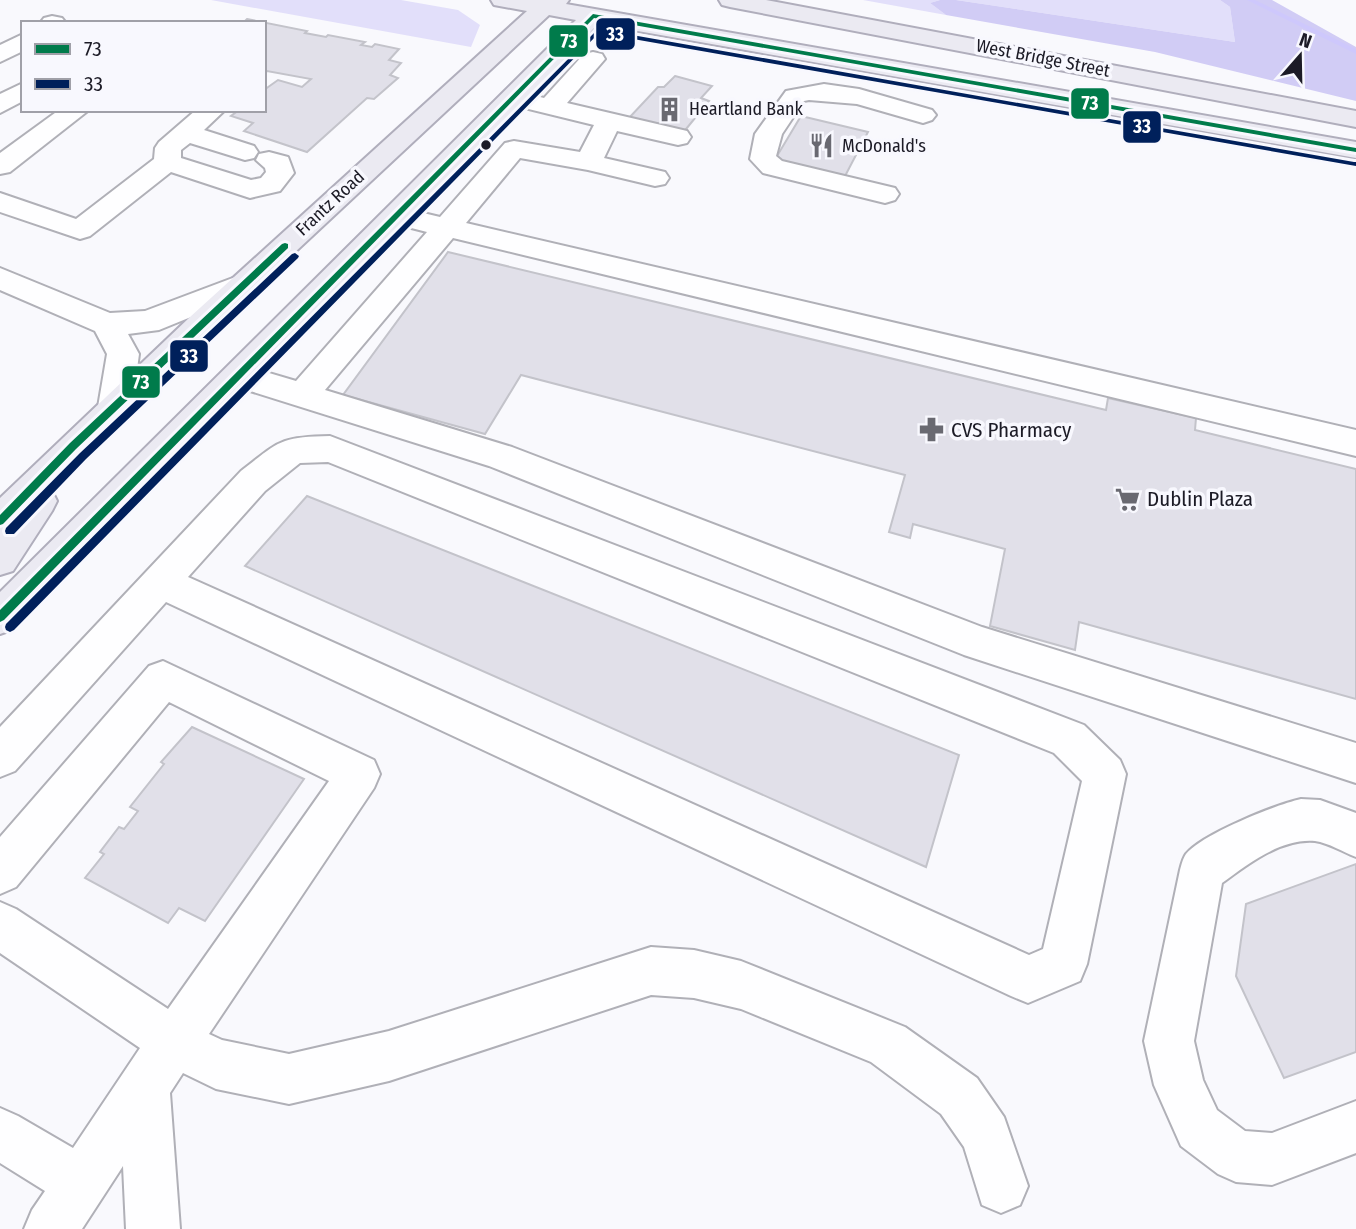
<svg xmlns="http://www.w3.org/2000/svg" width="1356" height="1229" viewBox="0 0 1356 1229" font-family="'Fira Sans Condensed',sans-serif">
<rect width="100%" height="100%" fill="#f9f9fd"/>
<g fill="#e2dffa">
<polygon points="211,0 401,0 458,10 480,25 471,47"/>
<polygon points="863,0 940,0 930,3 946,15"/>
<polygon points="956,0 1220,0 1230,7 1235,42"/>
</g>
<polygon fill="#d1ccf5" points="940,0 956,0 1235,42 1230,7 1220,0 1272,0 1356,47 1356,101 1155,52 946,15 930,3"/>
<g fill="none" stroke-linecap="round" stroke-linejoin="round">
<polygon fill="#cec8fc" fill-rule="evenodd" points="1247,0 1255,0 1356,49 1356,54"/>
</g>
<g fill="#e1e0e9" stroke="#c3c3ca" stroke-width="2">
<polygon points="247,19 307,31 305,33 326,37 328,35 365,42 361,45 372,47 375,44 399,49 389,60 401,63 390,75 398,78 374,99 367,98 307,152 244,131 253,123 231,116 239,110 264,110 264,90 278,80 302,87 311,79 267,71 264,73 264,23 243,23"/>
<polygon points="675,76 712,86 701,98 709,101 682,134 628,119 658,87 664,87"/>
<polygon points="801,116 868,132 844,178 774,161"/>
<polygon points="448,252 1106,410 1108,398 1196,418 1195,430 1356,469 1356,699 1079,622 1075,650 990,626 1005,549 913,524 910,538 889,532 905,475 521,375 485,434 343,395"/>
<polygon points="307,496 959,755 926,867 245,566"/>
<polygon points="192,727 304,779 205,921 179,908 168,923 85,878 104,854 100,852 119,827 124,829 138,811 130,807 164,764 161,762"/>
<polygon points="1356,864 1356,1052 1284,1078 1236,976 1246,904"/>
</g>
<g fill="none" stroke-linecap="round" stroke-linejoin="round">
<defs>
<g id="minor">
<polygon points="52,16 62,18 66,23 40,23 44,18"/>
<polygon points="23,34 23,51 0,62 0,45"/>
<polygon points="593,52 602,54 605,59 567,103 687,131 691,137 687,143 678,145 617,131 604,158 665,172 669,178 665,184 655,186 588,170 520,158 466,223 1356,430 1356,456 453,238 325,390 512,447 982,627 1356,743 1356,783 964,655 489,466 228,384 223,376 228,368 239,364 296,381 427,232 388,222 384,216 388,210 398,207 440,217 505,143 514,141 580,152 594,125 504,103 500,98 504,93 513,90 544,98 584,54"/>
<polygon points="23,83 23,101 0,113 0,94"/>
<polygon points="824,84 859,89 932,110 936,115 932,120 923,123 857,104 809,100 804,101 782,134 776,156 782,161 895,188 899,194 895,200 885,203 763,173 750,159 755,134 786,91"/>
<polygon points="59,110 89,110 10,172 0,174 0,153"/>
<polygon points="196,110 225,110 204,130 254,146 258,152 254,158 245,160 190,143 181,150 181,158 251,180 261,178 266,172 265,168 256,160 259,154 269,152 288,157 294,173 280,191 250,198 171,172 90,236 80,239 0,212 0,193 76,219 154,159 155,148 159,142"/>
<polygon points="0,268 110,313 145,311 246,273 257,276 261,283 257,290 159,330 128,334 139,354 132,407 127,416 115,419 103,416 98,407 107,354 95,331 0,290"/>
<path d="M330,436L1084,725L1120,760L1126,774L1087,964L1080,981L1028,1003L1011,996L166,602L15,771L0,777V727L241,471C280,441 279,437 330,436ZM328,462L1054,753L1082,781L1043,949L1029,955L188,577L265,491L300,463Z"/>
<polygon points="163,661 374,760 380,774 374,788 209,1034 222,1040 289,1054 389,1031 651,947 694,950 741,961 905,1027 977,1078 1004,1117 1028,1186 1020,1205 1001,1213 982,1205 964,1147 941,1114 871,1062 741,1009 694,998 651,995 389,1081 289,1104 216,1089 183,1073 170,1093 180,1229 126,1229 123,1166 82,1229 24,1229 32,1210 45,1191 0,1163 0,1108 18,1116 73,1148 140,1048 0,953 0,902 16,909 168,1009 329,781 169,702 16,887 0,894 0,837 149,666"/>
<path d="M1301,799L1320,800L1356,813V857C1343,852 1329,843 1315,841C1281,838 1248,864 1222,883L1194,1041L1203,1080L1217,1110L1245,1131L1272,1133L1356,1101V1153L1272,1185L1236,1182L1218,1174L1181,1146L1154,1085L1144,1041L1180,870C1181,866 1183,858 1186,854C1202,834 1275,805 1301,799Z"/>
</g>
<g id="major">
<polygon points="491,0 569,0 566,4 1356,142 1356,158 598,24 14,629 0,634 0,592 576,20 549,15 279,267 52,491 57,501 52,511 13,571 0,575 0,498 190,317 527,11 494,5"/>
<polygon points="719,0 766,0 1356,111 1356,127 730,7 722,5"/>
</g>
</defs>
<use href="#minor" stroke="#b0b0b7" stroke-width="4"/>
<use href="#major" stroke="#b0aebc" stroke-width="4"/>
<use href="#minor" fill="#fefeff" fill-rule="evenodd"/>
<use href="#major" fill="#ebeaf2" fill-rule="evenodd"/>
<defs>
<g id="bus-1">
<polygon points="593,14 1356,148 1356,152 594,18 4,620 0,622 0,610"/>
<polygon points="285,243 288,244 288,248 76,449 3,524 0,525 0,515 70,443 282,244"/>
</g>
<g id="bus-2">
<polygon points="598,29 1354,162 1356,162 1356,166 599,33 14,630 10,632 6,630 5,627 6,624"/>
<polygon points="295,253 299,256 298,258 86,459 14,534 6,534 5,531 6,528 80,453 292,254"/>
</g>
</defs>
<use href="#bus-1" stroke="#f8f8fe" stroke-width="6"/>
<use href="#bus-2" stroke="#f8f8fe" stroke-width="6"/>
<use href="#bus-1" fill="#007b4b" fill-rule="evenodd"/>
<use href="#bus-2" fill="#00205b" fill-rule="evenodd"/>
</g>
<defs>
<symbol id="building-bare" viewBox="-9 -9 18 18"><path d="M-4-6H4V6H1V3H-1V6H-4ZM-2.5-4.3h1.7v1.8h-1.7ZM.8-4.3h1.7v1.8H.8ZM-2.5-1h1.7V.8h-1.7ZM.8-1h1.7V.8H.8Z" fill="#696971" stroke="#f8f8fe" stroke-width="2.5" paint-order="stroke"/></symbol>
<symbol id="restaurant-bare" viewBox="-9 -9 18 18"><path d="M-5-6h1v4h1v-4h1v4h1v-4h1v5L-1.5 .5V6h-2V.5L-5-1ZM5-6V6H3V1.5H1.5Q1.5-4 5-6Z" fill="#696971" stroke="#f8f8fe" stroke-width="2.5" paint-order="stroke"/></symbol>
<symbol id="pharmacy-bare" viewBox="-9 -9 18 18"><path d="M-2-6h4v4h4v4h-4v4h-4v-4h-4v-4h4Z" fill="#696971" stroke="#f8f8fe" stroke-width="2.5" paint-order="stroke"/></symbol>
<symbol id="supermarket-bare" viewBox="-9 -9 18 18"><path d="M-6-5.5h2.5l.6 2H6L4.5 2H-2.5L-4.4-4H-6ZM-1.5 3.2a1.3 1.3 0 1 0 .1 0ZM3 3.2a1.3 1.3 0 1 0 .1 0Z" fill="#696971" stroke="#f8f8fe" stroke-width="2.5" paint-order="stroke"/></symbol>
</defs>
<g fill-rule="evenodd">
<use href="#building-bare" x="652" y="92" width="35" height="35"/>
<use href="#restaurant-bare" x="804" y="128" width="35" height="35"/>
<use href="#pharmacy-bare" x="914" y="412" width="35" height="35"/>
<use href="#supermarket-bare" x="1110" y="482" width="35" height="35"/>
</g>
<circle fill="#1c1b26" stroke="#f8f8fe" stroke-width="2.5" cx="486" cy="145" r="6"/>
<g text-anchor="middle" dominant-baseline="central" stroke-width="7" stroke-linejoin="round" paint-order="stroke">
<g font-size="18" fill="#1c1b26" stroke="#f8f8fe">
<text transform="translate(1043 58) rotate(11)">West Bridge Street</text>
<text transform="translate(330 203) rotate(-43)">Frantz Road</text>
</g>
<g font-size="18" fill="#1c1b26" stroke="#f8f8fe" text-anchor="start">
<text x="689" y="109">Heartland Bank</text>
<text x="842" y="146">McDonald's</text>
</g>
<g font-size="21" fill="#1c1b26" stroke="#f8f8fe" text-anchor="start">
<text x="951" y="430">CVS Pharmacy</text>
<text x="1147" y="499">Dublin Plaza</text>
</g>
</g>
<g stroke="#f8f8fe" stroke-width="2.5">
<rect x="595" y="17" width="41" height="34" rx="7" fill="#00205b"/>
<rect x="548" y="24" width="41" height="34" rx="7" fill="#007b4b"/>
<rect x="1070" y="87" width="40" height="33" rx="7" fill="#007b4b"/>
<rect x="1122" y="110" width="40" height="34" rx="7" fill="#00205b"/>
<rect x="169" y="339" width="40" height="34" rx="7" fill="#00205b"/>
<rect x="121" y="365" width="40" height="34" rx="7" fill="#007b4b"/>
</g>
<g font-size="19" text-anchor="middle" font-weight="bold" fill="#fff">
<text x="615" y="41">33</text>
<text x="569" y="48">73</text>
<text x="1090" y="110">73</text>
<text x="1142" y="133">33</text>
<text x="189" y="363">33</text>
<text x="141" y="389">73</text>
</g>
<rect x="21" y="21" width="245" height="91" fill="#f8f8fe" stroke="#a0a0a8" stroke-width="2"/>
<rect x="35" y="44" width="35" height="10" fill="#007b4b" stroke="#a0a0a8" stroke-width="2"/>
<text x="84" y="56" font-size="21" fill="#1c1b26">73</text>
<rect x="35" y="79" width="35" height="10" fill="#00205b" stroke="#a0a0a8" stroke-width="2"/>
<text x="84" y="91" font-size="21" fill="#1c1b26">33</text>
<g transform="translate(1300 56) rotate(20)" stroke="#f8f8fe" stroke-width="5" paint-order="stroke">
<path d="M0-5L12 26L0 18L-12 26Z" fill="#1c1b26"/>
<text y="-10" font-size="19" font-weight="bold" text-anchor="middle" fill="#1c1b26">N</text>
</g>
</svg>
